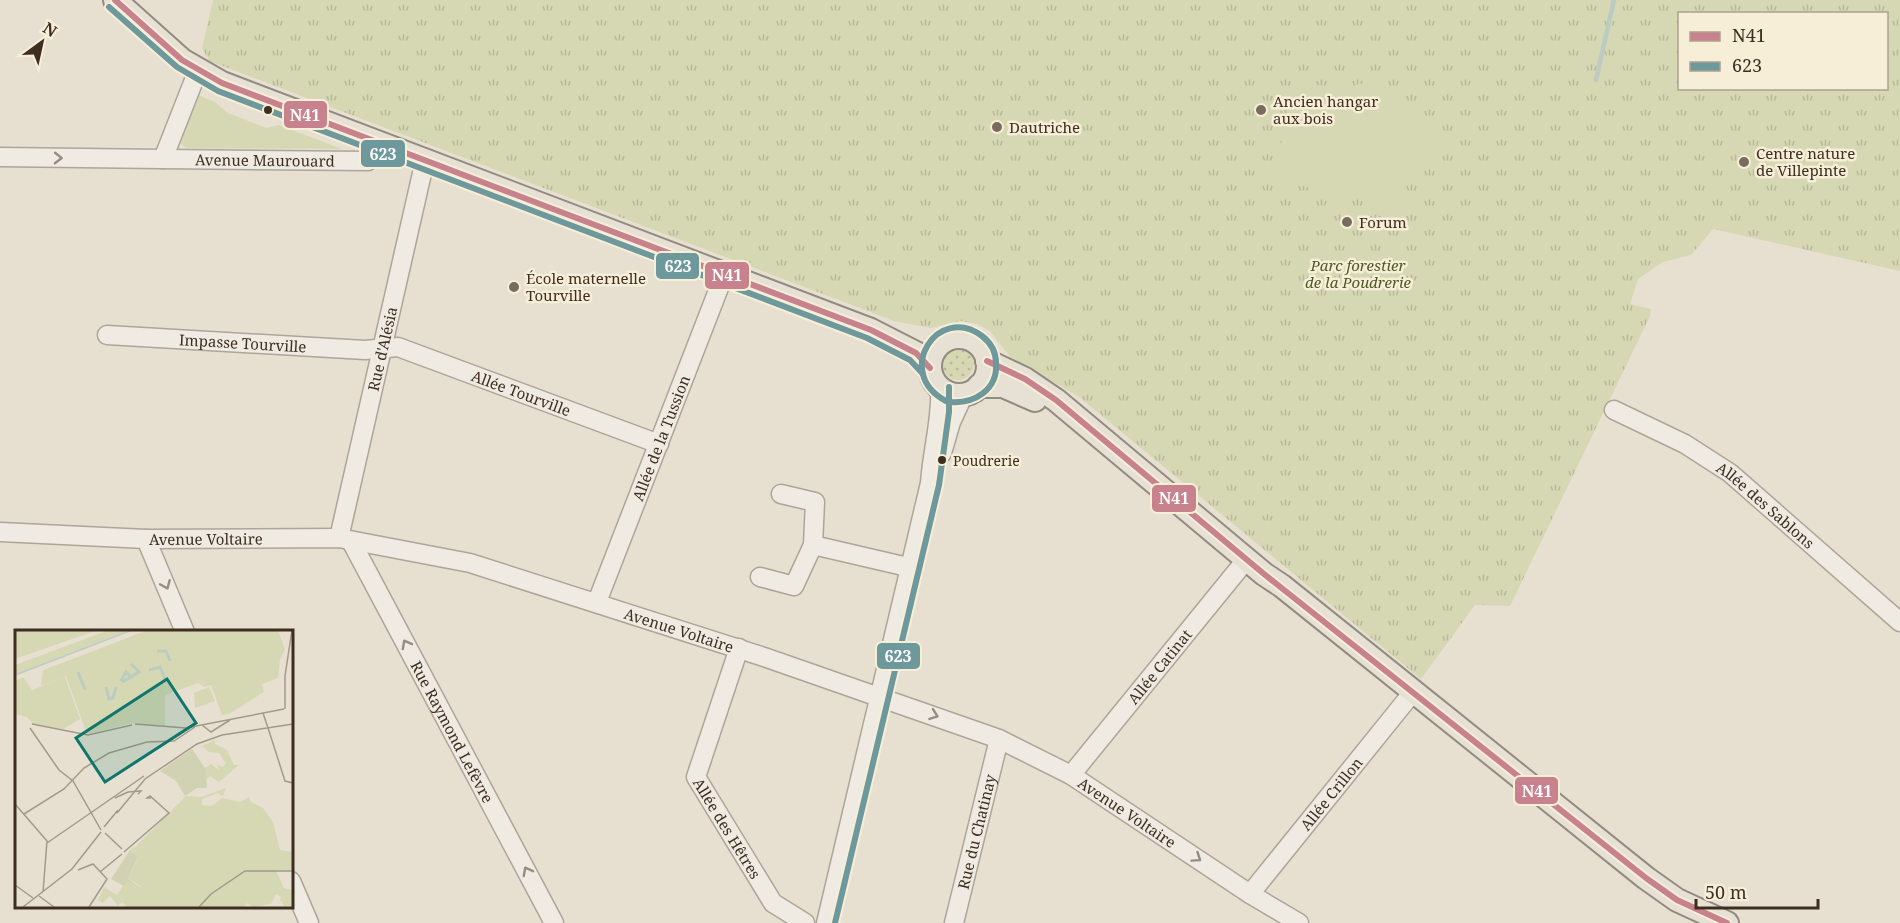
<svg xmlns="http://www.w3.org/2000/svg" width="1900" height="923" viewBox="0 0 1900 923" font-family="'Noto Serif',serif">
<defs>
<pattern id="grass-dots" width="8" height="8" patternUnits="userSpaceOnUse" patternTransform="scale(1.5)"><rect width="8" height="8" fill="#d6d7b3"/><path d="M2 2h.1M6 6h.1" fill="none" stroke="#b9b99a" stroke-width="1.8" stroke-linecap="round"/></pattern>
<pattern id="park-tufts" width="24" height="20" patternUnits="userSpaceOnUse" patternTransform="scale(1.5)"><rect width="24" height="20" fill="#d6d7b3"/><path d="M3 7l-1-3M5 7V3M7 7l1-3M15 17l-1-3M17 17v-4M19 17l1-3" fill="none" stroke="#b9b99a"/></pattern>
</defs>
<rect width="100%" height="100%" fill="#e7e0d1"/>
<circle fill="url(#grass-dots)" cx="958" cy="364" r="16"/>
<path fill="url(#park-tufts)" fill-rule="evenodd" d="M213,0H1900V271L1713,229L1691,255L1663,262L1638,279L1630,304L1651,309L1650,316L1510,606L1475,605L1421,679L1078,396L1010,357L990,331L977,324L961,321L930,328L894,321L209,61L202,48ZM1680,14H1886V88H1680Z"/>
<g fill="#d6d7b3">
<path d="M1372,83C1383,85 1394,88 1402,96C1418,110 1453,162 1442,182L1433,168C1409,157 1389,175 1398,200L1416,212L1290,183C1284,180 1280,176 1279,169C1277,158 1281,146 1283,136C1288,106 1299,67 1336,93L1359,84Z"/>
<polygon points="198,95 215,102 228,113 266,128 279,125 342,149 186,148 179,142"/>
</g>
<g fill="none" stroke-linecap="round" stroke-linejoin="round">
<polyline stroke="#bcccc2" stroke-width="4.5" points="1596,80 1614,0"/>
<defs>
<g id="minor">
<polyline points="0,157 163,159 198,70"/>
<path id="s1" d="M163,159L368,161"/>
<path id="s2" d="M107,335L365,350L398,347L659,444"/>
<path id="s3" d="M1614,410L1685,444L1730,473L1900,622"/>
<polyline points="942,453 951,422 964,394"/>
<path id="s4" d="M0,532L146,539L339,538L470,563L764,657L999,739L1071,775L1250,894L1299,923"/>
<path id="s5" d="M339,538L425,160"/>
<polyline points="146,539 185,632"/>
<path id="s6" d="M351,541L554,923"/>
<polyline points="813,545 912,568"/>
<polyline points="760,577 794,586 813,545 815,502 781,494"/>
<path id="s7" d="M597,602L724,275"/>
<path id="s8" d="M739,648L696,777L773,903L805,923"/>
<path id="s9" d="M1071,775L1246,560"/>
<polyline points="291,881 309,923"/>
<path id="s10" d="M1250,894L1413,692"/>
<path d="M826,923L930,483C932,451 942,419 940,387"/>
<path id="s11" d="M954,923L999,739"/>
</g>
<g id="major">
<polyline points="115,0 182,60 222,83 871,330 916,353 930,368"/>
<circle cx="959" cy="366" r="29"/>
<polyline points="987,361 1025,379 1056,400 1264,574 1282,586 1646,878 1677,900 1727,923"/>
<polyline points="979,386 1003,386 1035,400"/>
</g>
</defs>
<use href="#minor" stroke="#ada599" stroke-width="21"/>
<use href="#major" stroke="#928b80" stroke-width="26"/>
<use href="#minor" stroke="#efebe3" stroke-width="18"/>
<use href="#major" stroke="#e6e1d4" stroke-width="22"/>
<defs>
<g id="bus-1">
<polyline points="115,0 182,60 222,83 871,330 916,353 930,368"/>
<polyline points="987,361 1025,379 1056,400 1264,574 1646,878 1677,900 1727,923"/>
</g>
<g id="bus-2">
<polyline points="109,7 177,67 218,91 867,338 910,360 923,374"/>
<path d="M946,401C892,372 939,303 982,336C991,343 996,352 996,363C998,390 974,404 950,402"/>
<polyline points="835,923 939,485 949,412 949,387"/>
</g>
</defs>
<use href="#bus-1" stroke="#f7eed8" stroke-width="10"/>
<use href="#bus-2" stroke="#f7eed8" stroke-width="10"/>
<use href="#bus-1" stroke="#c7828e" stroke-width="6"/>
<use href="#bus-2" stroke="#6d999c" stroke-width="6"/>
</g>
<defs><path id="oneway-chevron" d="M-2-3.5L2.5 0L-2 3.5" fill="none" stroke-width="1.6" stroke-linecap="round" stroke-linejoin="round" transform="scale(1.5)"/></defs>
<g stroke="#968c82">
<use href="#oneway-chevron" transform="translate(58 158) rotate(1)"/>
<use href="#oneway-chevron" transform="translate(166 585) rotate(67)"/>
<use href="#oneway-chevron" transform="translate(406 644) rotate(-118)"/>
<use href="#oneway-chevron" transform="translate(934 715) rotate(20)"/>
<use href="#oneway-chevron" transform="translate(1197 858) rotate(34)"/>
<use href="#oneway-chevron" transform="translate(527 871) rotate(-118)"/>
</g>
<g fill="#3d2e20" stroke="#f7eed8" stroke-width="2">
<circle cx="268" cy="110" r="5"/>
<circle cx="942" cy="460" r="5"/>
</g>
<g fill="#786c5e" stroke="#f7eed8" stroke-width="2">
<circle cx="1261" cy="110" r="6"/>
<circle cx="997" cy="127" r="6"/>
<circle cx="1744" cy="162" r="6"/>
<circle cx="1347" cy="222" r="6"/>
<circle cx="514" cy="287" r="6"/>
</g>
<g text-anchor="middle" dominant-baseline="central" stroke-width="5" stroke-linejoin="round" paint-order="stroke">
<g font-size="14" fill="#3d2e20" stroke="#f7eed8" text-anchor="start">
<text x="953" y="460">Poudrerie</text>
</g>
<g font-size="15" fill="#3d2e20" stroke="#f7eed8" text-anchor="start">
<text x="1273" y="101">Ancien hangar<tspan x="1273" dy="17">aux bois</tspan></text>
<text x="1009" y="127">Dautriche</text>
<text x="1756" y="153">Centre nature<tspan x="1756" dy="17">de Villepinte</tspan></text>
<text x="1359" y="222">Forum</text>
<text x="526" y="278">École maternelle<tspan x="526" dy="17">Tourville</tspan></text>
</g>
<g font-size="15" fill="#3d2e20" stroke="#f7eed8">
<text stroke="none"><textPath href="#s1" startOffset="102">Avenue Maurouard</textPath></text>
<text stroke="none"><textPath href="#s2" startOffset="136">Impasse Tourville</textPath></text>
<text stroke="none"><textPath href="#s5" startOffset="194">Rue d'Alésia</textPath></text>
<text stroke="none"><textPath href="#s2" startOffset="423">Allée Tourville</textPath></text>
<text stroke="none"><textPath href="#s7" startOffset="176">Allée de la Tussion</textPath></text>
<text stroke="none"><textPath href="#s3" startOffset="180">Allée des Sablons</textPath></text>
<text stroke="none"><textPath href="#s4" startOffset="206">Avenue Voltaire</textPath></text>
<text stroke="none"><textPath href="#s4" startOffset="692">Avenue Voltaire</textPath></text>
<text stroke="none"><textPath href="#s9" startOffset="140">Allée Catinat</textPath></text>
<text stroke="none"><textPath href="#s6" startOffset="216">Rue Raymond Lefèvre</textPath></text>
<text stroke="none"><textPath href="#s10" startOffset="129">Allée Crillon</textPath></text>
<text stroke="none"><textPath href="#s4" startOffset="1178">Avenue Voltaire</textPath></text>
<text stroke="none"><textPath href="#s8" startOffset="196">Allée des Hêtres</textPath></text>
<text stroke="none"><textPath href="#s11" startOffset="94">Rue du Chatinay</textPath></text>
</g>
<g font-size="15" font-style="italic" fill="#4d5a26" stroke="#f7eed8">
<text x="1358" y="265">Parc forestier<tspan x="1358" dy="17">de la Poudrerie</tspan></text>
</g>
</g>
<g transform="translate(15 630)">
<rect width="278" height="278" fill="#e7e0d1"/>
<path d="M8,47L17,60L50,47L65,89L48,99L18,94L12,87L0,84V51Z" fill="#d6d7b3"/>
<path d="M94,0H115L0,44V35ZM200,110V114L212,120L219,135H224L204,152L195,146L190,151L187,140L196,134L204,140L202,134L207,137L211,134L204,123L194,122L187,116ZM211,158L208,166L202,163L195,166L187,169V175L197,176L207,168L225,172L234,167L236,172L248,178L258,192L265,220L277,222V240L261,241L269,258L277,260V277L269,276L266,270L264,274L266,267L261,264L256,274L238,277L232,273L229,277H112L107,272L103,276L95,266L88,273L83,270L89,257L102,265L112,250L130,259L123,214L171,166L186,167Z" fill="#d6d7b3"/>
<path d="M177,119L190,138L192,158H182L170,166L161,151L145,141ZM115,220L123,227L113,248L122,256L112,251L109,256L96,249Z" fill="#d1d1b3"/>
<path d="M0,0H83L0,29ZM133,0H263L270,20L265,29L263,48L247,54L249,62L214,84L207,85L196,55L189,57L183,53L150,65V96L118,93L72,104L51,46L61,35L60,28ZM125,214L124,218L164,249L159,277L133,275L130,259L113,248L123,228L115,220Z" fill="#d6d7b3"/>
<path d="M60,28L61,35L50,47L26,56L28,40ZM194,57L200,71L180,78L179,63Z" fill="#d6d7b3"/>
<path d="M115,0H119L0,46V44Z" fill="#bcccc2"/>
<path fill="none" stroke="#bcccc2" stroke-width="3" d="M142,21H151L155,31M116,34L124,42L117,46M134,40L145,37L150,49M63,42L70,60M106,51L111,42L116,47L107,52M91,57L94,69L98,68L101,57"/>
<path fill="none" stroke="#a3998a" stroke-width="1.5" d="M270,79V46L277,0M248,83L254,101M17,94L73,105L117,95M120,94L171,98L269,79M187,95L196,102L215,90M15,98L44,140L58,151L86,200M254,101L270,151L278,153M100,168L113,162L126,161L123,164M0,174L32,211L28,262M102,183L130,149L182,114L207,105L278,94M9,184L49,159L69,138L94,123L132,112L159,111L180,97M89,197L103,180M90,203L107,219M32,213L129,146M109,222L154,183L135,166L132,168H136M63,240L78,234L92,249L74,277M85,242L107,224M0,255L18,268M24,266L39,277M8,277L57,239L86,202M184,277L196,264L230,241H278"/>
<path fill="#0f766e" fill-opacity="0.15" stroke="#0f766e" stroke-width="3" d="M152,49L181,93L90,152L61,108Z"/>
<rect width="278" height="278" fill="none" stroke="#3d2e20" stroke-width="3"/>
</g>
<g stroke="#f7eed8" stroke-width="2">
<rect x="283" y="100" width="45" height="29" rx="6" fill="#c7828e"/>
<rect x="360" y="139" width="46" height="29" rx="6" fill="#6d999c"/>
<rect x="655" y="252" width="45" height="28" rx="6" fill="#6d999c"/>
<rect x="704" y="261" width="46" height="29" rx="6" fill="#c7828e"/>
<rect x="1151" y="484" width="46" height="29" rx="6" fill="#c7828e"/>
<rect x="876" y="642" width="45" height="28" rx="6" fill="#6d999c"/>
<rect x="1514" y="776" width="45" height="29" rx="6" fill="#c7828e"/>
</g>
<g font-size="16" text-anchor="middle" font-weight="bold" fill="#fff">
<text x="305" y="121">N41</text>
<text x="383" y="160">623</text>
<text x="678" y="272">623</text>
<text x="727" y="281">N41</text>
<text x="1174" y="504">N41</text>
<text x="898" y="662">623</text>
<text x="1537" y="797">N41</text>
</g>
<rect x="1678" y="12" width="210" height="78" fill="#f7eed8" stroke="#ada18e" stroke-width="1.5"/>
<rect x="1690" y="32" width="30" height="9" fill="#c7828e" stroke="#ada18e" stroke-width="1.5"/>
<text x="1732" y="42" font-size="18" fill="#3d2e20">N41</text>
<rect x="1690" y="62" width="30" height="9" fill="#6d999c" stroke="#ada18e" stroke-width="1.5"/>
<text x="1732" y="72" font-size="18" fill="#3d2e20">623</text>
<g transform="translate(42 42) rotate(33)" stroke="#f7eed8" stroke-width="4.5" paint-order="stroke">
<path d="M0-4.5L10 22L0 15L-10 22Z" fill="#3d2e20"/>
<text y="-9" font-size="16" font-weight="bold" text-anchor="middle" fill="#3d2e20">N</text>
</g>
<path d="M1696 899v9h122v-9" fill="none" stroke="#3d2e20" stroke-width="3"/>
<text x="1705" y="899" font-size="18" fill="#3d2e20" stroke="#f7eed8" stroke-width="4.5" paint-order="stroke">50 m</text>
</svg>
